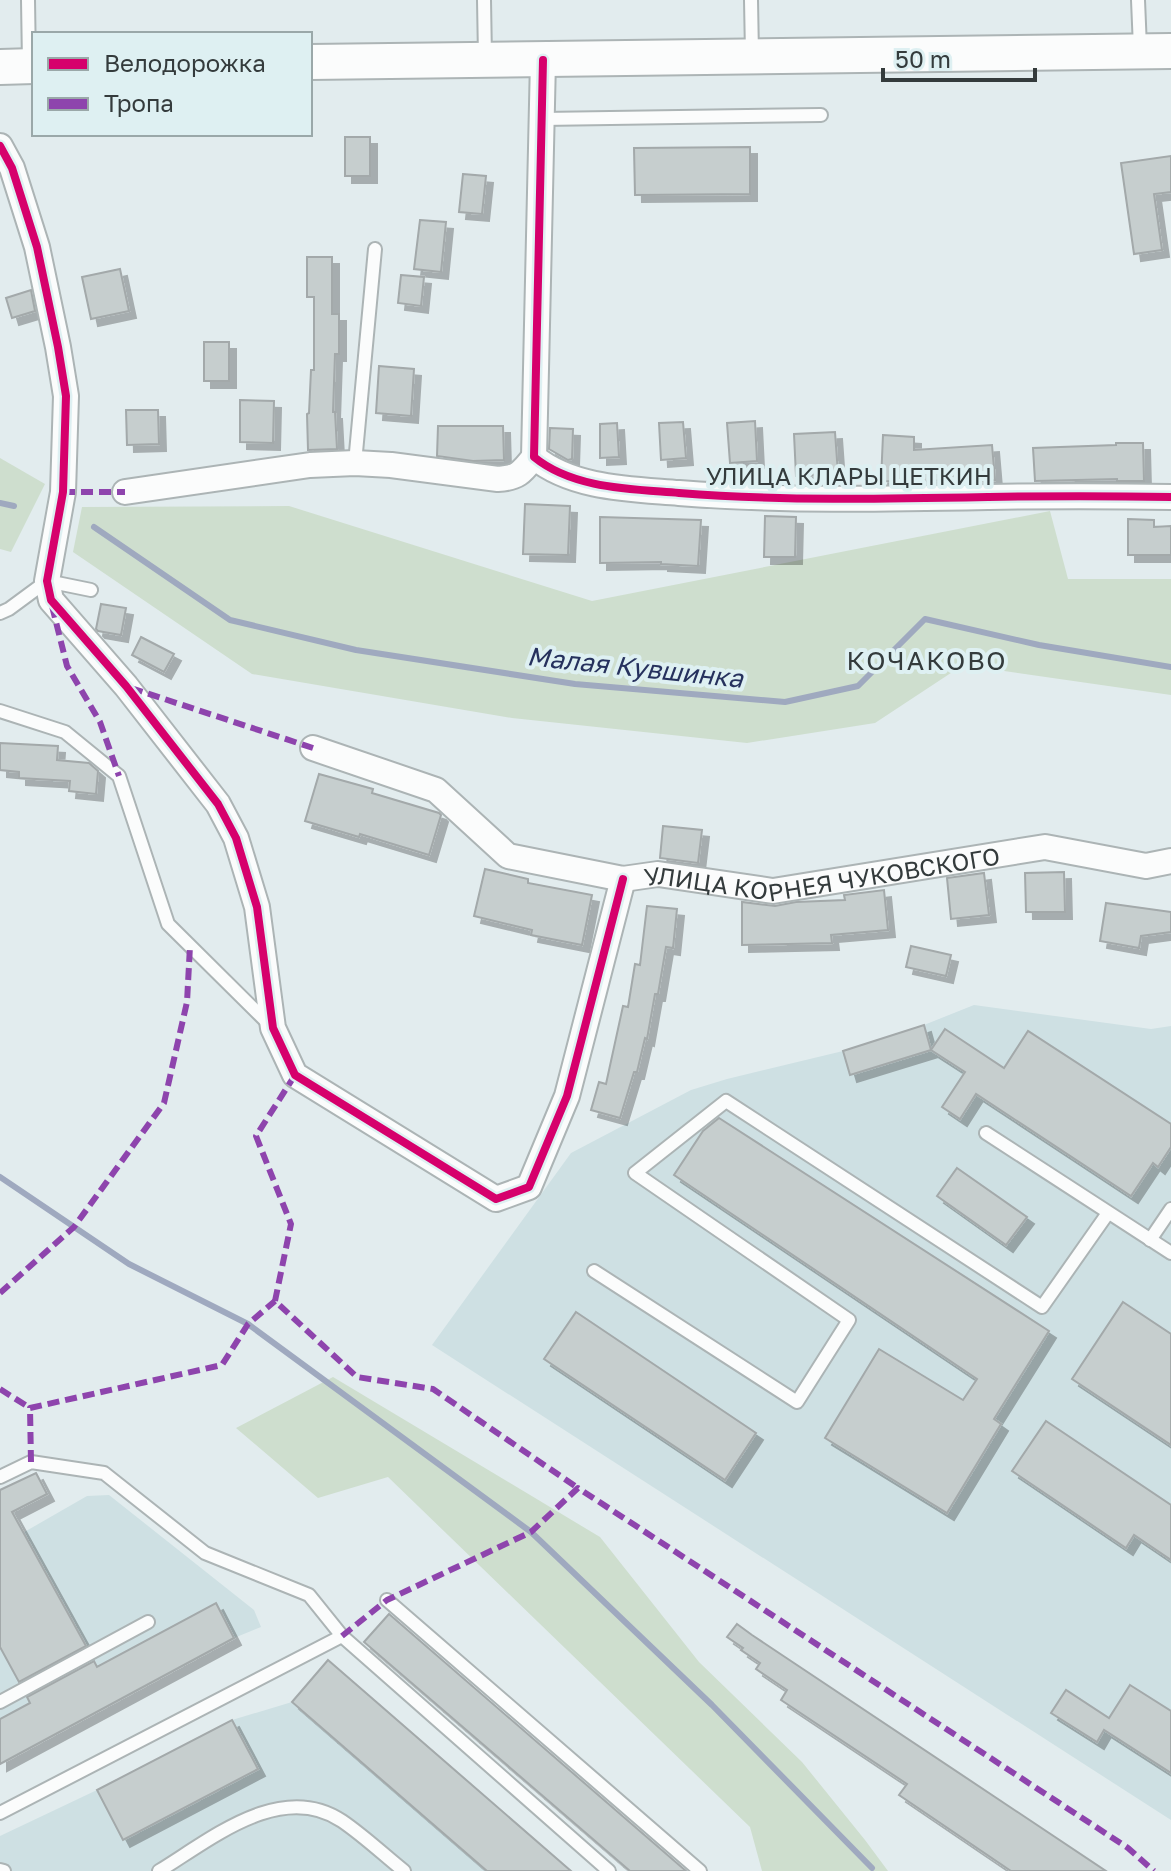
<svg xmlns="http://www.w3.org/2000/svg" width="1171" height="1871" viewBox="0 0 1171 1871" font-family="'Golos Text',sans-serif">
<defs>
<filter id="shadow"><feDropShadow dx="7" dy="7" stdDeviation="0" flood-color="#0004"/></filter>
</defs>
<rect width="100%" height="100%" fill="#e2ecee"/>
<g fill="#cee0e3">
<polygon points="974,1005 1151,1029 1171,1026 1171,1820 432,1345 571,1153 691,1090 727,1079 843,1051 924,1025"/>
<polygon points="109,1495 254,1610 261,1627 234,1638 0,1764 0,1546 87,1496"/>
<polygon points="328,1660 571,1871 0,1871 0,1836 97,1790 232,1720 292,1702"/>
</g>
<g fill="#cedece">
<polygon points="0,458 45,484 11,552 0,549"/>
<polygon points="289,506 592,601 1050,511 1068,579 1171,579 1171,695 963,665 875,723 747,743 512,718 252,674 73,552 82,507"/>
<polygon points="333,1377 600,1537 699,1662 802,1762 865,1840 888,1871 762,1871 750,1827 388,1477 318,1498 236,1428"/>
</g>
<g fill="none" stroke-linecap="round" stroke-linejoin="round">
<g stroke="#9fa9bf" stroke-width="6">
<polyline points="0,503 14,506"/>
<polyline points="94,527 230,620 356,650 575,684 785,702 858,686 925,619 1039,645 1171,667"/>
<polyline points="0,1177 129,1264 248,1324 531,1532 712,1705 872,1868"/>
</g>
</g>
<g fill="#c6cece" stroke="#a3a9aa" stroke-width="2" filter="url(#shadow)">
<rect x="345" y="137" width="25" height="39"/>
<polygon points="750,147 750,194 635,195 634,148"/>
<polygon points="1171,156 1171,192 1154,194 1162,250 1134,254 1121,163"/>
<polygon points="463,174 486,176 482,214 459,212"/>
<polygon points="420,220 446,222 441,272 414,269"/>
<polygon points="307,257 332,257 332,314 339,314 339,354 335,354 333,412 335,412 337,449 308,450 307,414 309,413 311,370 314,370 314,297 307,297"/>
<polygon points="120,269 129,311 91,319 82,277"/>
<polygon points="401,275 424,277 421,306 398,303"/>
<polygon points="31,290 35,311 12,318 6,298"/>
<rect x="204" y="342" width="25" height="39"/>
<polygon points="379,366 414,369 411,416 376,413"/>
<polygon points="240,400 274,401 273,443 240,442"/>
<polygon points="126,410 158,410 159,444 127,445"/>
<polygon points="755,421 757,461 730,463 727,423"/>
<polygon points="683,422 686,458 661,460 659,423"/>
<polygon points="617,423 619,457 600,458 600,424"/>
<polygon points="438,426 503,426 504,460 473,461 437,456"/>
<polygon points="550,428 573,429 572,459 568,460 549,449"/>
<polygon points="835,432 838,474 796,476 794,434"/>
<polygon points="883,435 914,437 914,450 992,445 995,480 972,482 972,478 918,482 881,481"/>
<polygon points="1116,443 1143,443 1144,481 1117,481 1117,479 1035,481 1033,448 1116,445"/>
<polygon points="525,504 570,506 568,555 523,554"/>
<polygon points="765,516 796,517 795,557 764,557"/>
<polygon points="600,517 701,520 698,566 661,564 661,562 600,563"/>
<polygon points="1128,519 1154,520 1154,527 1171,526 1171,555 1128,555"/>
<polygon points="101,604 126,608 121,635 98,631 96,629"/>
<polygon points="141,637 174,654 164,672 132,655"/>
<polygon points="0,743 58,746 57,760 89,763 98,771 96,794 69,791 70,781 19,778 19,772 0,770"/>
<polygon points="319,774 373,789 372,793 439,813 441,815 429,855 360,834 359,837 305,821"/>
<polygon points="663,826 702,830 698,863 660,858"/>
<polygon points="485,869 528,879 528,883 592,895 582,945 531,935 532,930 474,916"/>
<polygon points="1064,872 1065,912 1026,912 1025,873"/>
<polygon points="984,873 989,915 951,919 947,878"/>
<polygon points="884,890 888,930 831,935 832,943 742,945 742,902 775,906 796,902 845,900 844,895"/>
<polygon points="1106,903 1171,912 1171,932 1141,936 1139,948 1100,941"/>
<polygon points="647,906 677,909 673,948 666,947 658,994 655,994 647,1039 645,1038 637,1072 634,1072 620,1118 591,1110 599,1082 606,1084 623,1006 628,1007 635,964 640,965"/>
<polygon points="911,946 951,955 946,976 906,967"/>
<polygon points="924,1025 931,1050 850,1075 843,1051"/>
<polygon points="945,1029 1004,1068 1028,1031 1171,1124 1171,1147 1158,1167 1153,1163 1131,1196 976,1094 960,1119 942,1107 965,1072 931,1050"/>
<polygon points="719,1118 1049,1331 994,1419 1001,1424 947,1513 825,1438 879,1349 963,1400 977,1379 674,1175 703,1131"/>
<polygon points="957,1168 1027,1217 1006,1245 937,1196"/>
<polygon points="1123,1302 1171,1334 1171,1445 1072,1379"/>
<polygon points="576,1312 756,1433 725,1480 544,1359"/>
<polygon points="1046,1421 1171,1505 1171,1560 1134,1535 1126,1548 1012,1471"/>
<polygon points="36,1473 47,1494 12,1512 86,1646 19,1682 0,1647 0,1490"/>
<polygon points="216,1603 234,1638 0,1764 0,1719 30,1703 27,1697 94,1661 97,1667"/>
<polygon points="389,1614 686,1871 630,1871 364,1642"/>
<polygon points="737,1624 752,1635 1106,1871 1011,1871 899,1795 907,1784 781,1700 787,1690 756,1669 760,1663 741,1650 743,1648 727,1637"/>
<polygon points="328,1660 571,1871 487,1871 292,1702"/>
<polygon points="1130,1685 1171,1711 1171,1773 1104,1730 1097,1742 1051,1713 1066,1690 1109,1718"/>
<polygon points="232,1720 258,1769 123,1840 97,1790"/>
</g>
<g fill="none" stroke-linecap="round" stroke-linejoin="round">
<defs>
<g id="lane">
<polyline points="28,0 29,63"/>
<polyline points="484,0 485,57"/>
<polyline points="751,0 752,54"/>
<polyline points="1138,0 1140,48"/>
<polyline points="542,119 821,115"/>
<polyline points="355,463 375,249"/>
<polyline points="0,613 9,609 47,581 91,590"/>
<polyline points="0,711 65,732 119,776 168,924 270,1025"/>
<polyline points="986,1133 1171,1253"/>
<polyline points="1150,1240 1171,1209"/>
<polyline points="594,1271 797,1402 849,1320 635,1173 726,1101 1042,1307 1108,1213"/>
<polyline points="0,1477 31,1462 104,1473 205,1553 309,1595 342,1636 609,1871"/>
<polyline points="387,1600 700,1871"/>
<polyline points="0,1702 148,1622"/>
<polyline points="0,1813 342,1636"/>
<polyline points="0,1870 4,1871"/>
<path d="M159,1871C210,1840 281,1780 342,1821C364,1836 384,1855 404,1871"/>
</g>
<g id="street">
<polyline points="0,146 12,168 37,247 58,347 66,396 63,492 47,581 51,600 126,686 218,804 236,838 257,907 273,1028 295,1075 496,1199 529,1187 567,1096 623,879"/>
<path d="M534,457C573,489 632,489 679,493C783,501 885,499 989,497C1050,496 1110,496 1171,497"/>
<polyline points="534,457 543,60"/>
<path d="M125,492L310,465L355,463L391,465L498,479C518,478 522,472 534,457"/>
<path id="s1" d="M313,748L436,790L508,856L623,879L658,874L773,891L1045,847L1146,866L1171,861"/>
</g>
<g id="secondary">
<polyline points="310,62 1171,51"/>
<polyline points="0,67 34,66"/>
</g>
</defs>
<use href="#lane" stroke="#acb4b5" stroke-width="16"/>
<use href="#street" stroke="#acb4b5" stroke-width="28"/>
<use href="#secondary" stroke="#acb4b5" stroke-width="38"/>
<use href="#lane" stroke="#fbfcfc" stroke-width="12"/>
<use href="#street" stroke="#fbfcfc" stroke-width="24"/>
<use href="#secondary" stroke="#fbfcfc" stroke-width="34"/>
<g stroke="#8e44ad" stroke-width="6" stroke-dasharray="12 6" stroke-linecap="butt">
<polyline points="63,492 125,492"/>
<polyline points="52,606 67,666 100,722 119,776"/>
<polyline points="131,688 313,748"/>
<polyline points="295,1075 256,1136 291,1224 275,1301 357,1377 433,1389 578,1488"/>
<polyline points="0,1293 74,1227 164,1103 187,1002 190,946"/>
<polyline points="0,1389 30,1408"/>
<polyline points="31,1462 30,1408 222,1365 248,1324 275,1301"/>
<polyline points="342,1636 387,1600 531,1532 578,1488 1128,1848 1154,1871"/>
</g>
<defs>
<g id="cycleway">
<path d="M543,60L534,457C573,489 632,489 679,493C783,501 885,499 989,497C1050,496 1110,496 1171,497"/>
<polyline points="0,146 12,168 37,247 58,347 66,396 63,492 47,581 51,600 126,686 218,804 236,838 257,907 273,1028 295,1075 496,1199 529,1187 567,1096 623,879"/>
</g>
</defs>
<use href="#cycleway" stroke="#def0f2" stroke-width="13"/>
<use href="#cycleway" stroke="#d6006c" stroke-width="8"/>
</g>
<g text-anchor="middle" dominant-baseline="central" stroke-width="8" stroke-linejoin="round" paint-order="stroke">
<g font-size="24" fill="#343b3c" stroke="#def0f2">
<text x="849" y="475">УЛИЦА КЛАРЫ ЦЕТКИН</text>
<text stroke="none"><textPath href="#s1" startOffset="546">УЛИЦА КОРНЕЯ ЧУКОВСКОГО</textPath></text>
</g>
<g font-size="26" letter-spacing="2" fill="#343b3c" stroke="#def0f2">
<text x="927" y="660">КОЧАКОВО</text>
</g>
<g font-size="26" font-style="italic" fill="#26315d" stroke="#def0f2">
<text transform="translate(635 667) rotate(6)">Малая Кувшинка</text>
</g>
</g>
<rect x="32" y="32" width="280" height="104" fill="#def0f2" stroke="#9aa8a9" stroke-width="2"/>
<rect x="48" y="58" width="40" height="12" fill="#d6006c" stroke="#9aa8a9" stroke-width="2"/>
<text x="104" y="72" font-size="24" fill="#343b3c">Велодорожка</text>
<rect x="48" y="98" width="40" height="12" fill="#8e44ad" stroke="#9aa8a9" stroke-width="2"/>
<text x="104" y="112" font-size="24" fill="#343b3c">Тропа</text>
<path d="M883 68v12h152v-12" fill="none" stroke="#343b3c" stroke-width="4"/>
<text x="895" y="68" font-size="24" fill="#343b3c" stroke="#def0f2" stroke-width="6" paint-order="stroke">50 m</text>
</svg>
